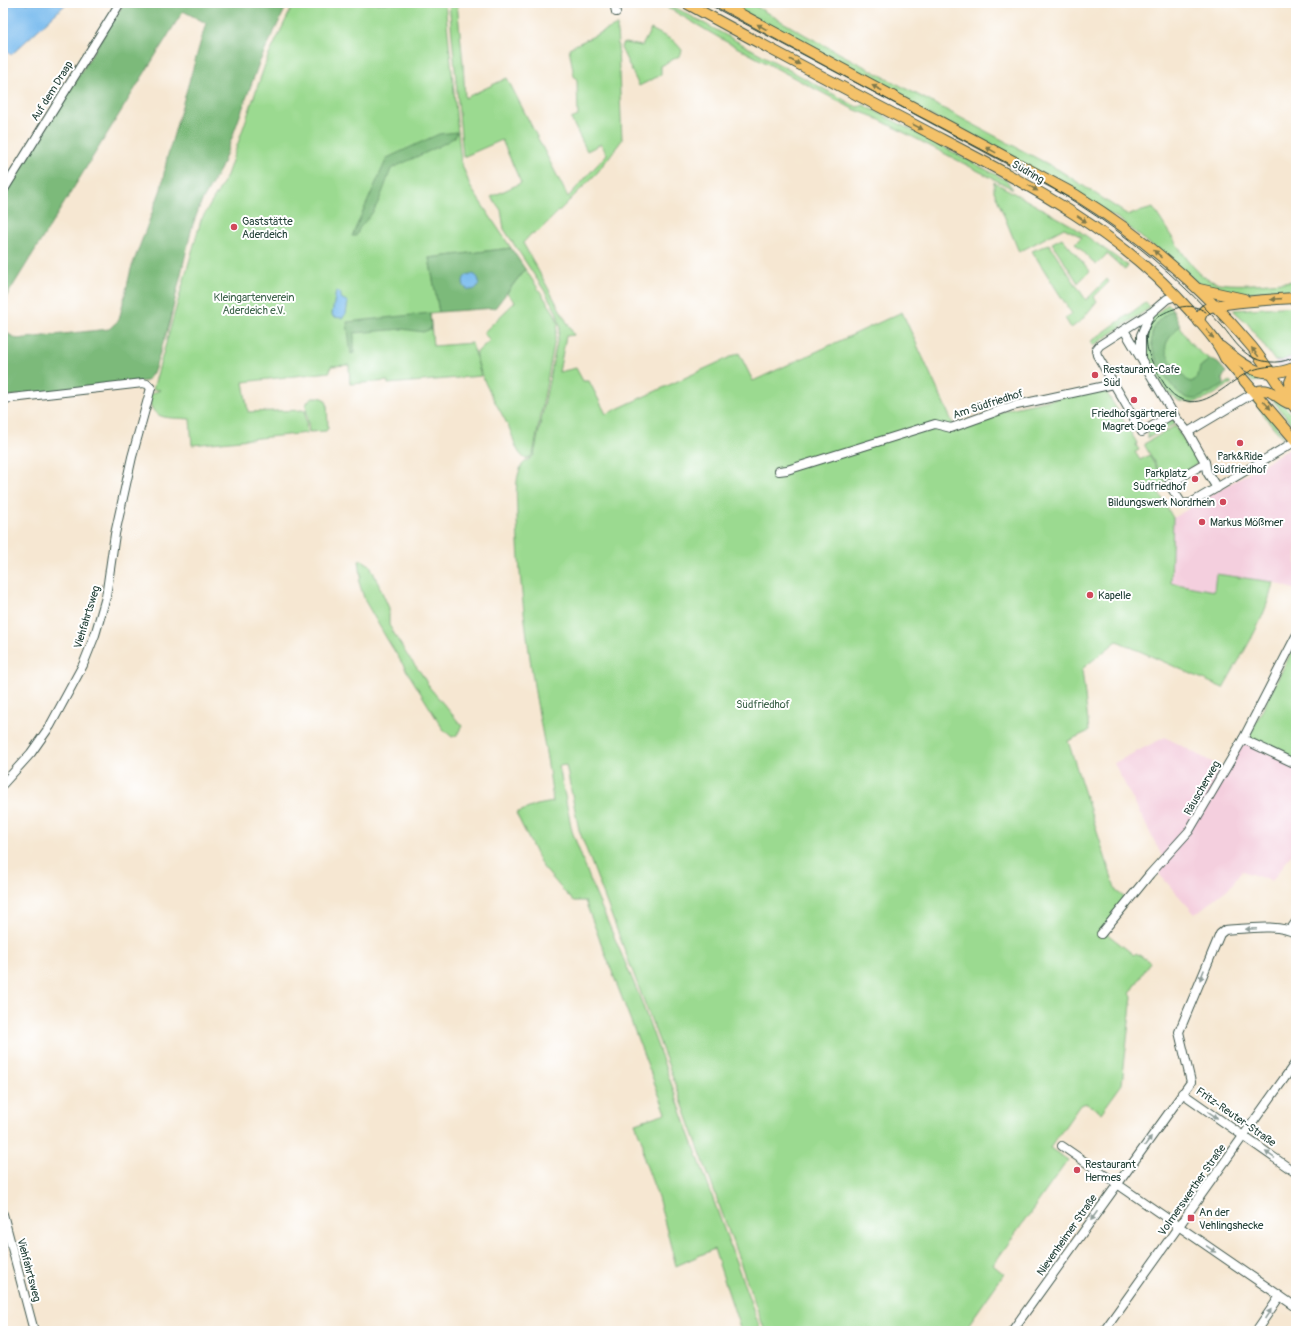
<svg xmlns="http://www.w3.org/2000/svg" width="1299" height="1334" viewBox="0 0 1299 1334" font-family="Pangolin,sans-serif">
<rect width="100%" height="100%" fill="#fff"/>
<filter id="ink" filterUnits="userSpaceOnUse"><feTurbulence type="fractalNoise" baseFrequency=".025" numOctaves="2"/><feDisplacementMap in="SourceGraphic" scale="8" xChannelSelector="R" yChannelSelector="G"/><feConvolveMatrix kernelMatrix="1 2 1 2 8 2 1 2 1" color-interpolation-filters="sRGB"/></filter>
<filter id="wash" filterUnits="userSpaceOnUse"><feTurbulence type="fractalNoise" baseFrequency=".012" numOctaves="4" result="noise"/><feDisplacementMap in="SourceGraphic" scale="16" xChannelSelector="R" yChannelSelector="G"/><feGaussianBlur stdDeviation="0.9" result="paint"/><feColorMatrix in="noise" values="0 0 0 0 0 0 0 0 0 0 0 0 0 0 0 0 0 1.4 0 .05"/><feComposite in="paint" operator="in"/></filter>
<g filter="url(#wash)">
<rect width="100%" height="100%" fill="#f6e7d2"/>
<g fill="#f4cfde">
<polygon points="1288,449 1296,460 1296,590 1273,582 1216,574 1214,591 1171,583 1173,518"/>
<polygon points="1165,737 1223,768 1241,747 1246,743 1296,766 1296,848 1272,881 1242,871 1230,887 1195,914 1159,874 1163,858 1114,763"/>
</g>
<polygon fill="#d0bdce" points="1296,354 1296,362 1290,365 1278,367 1275,361 1283,360"/>
<g fill="#9bda90" stroke="#5d8c62">
<path d="M294,3H445L461,162L471,188L511,248L429,258L439,312L430,313L433,346L472,343L481,376L388,384V381L350,384L349,365L331,366L330,372L243,382L248,412L305,410L307,433L192,445L190,419C169,417 150,422 149,395L160,390L153,389L201,220L226,178L267,59Z"/>
<path d="M449,3H457L463,63L465,98L507,78L568,197L607,154L601,144L587,151L571,119L578,116L577,80L574,76L569,48L617,25L622,140L597,173L539,231L531,234L523,243L574,335L566,336L559,372L576,368L583,381H589L606,414L739,353L753,381L902,312L955,428L1009,409L1104,388L1137,443L1136,445L1139,450L1135,452L1140,460L1149,455L1165,483L1156,488L1173,518L1171,583L1214,591L1216,574L1273,582C1266,620 1241,655 1223,688L1117,641L1082,669L1089,731L1068,741L1116,891L1128,900L1106,933L1134,955L1136,953L1150,962L1130,994L1132,996L1122,1084L1101,1113L1087,1103L1080,1105L1050,1148L1068,1160L993,1265L1004,1274L964,1331H765L669,1067L579,830L566,765L559,766L572,831L594,890L639,995L761,1331H741L714,1249L676,1266L658,1197L644,1159L643,1144L635,1123L666,1113L585,901H574L569,897L542,866L516,813L537,805L553,802C549,760 539,720 533,679C525,625 518,570 517,515C517,501 514,481 521,467C523,462 530,459 534,455L560,327L557,313L544,290L504,229L501,210L491,197L521,183L502,140L463,157Z"/>
<polygon points="660,3 667,3 857,107 864,105 1006,180 1013,189 874,117 853,109 723,40"/>
<path d="M726,3H750L807,36L1059,170L1128,215L1153,208C1167,228 1188,267 1207,279C1223,289 1276,282 1296,281V290L1235,293L1202,287L1119,219Z"/>
<polygon points="651,29 674,41 682,50 681,55 661,66 661,75 639,86 621,48 622,44 625,43 642,46"/>
<polygon points="994,182 1071,225 1128,266 1125,270 1107,254 1096,265 1075,243 1082,237 1064,228 1019,252 994,191"/>
<polygon points="1062,238 1090,271 1078,283 1052,243"/>
<polygon points="1049,244 1086,300 1107,279 1109,282 1094,297 1097,301 1081,321 1071,328 1065,318 1072,314 1032,251"/>
<path d="M525,269L555,314L558,323L533,455L526,459C516,454 514,439 510,430C498,404 480,382 476,353L490,340L483,333L515,302L507,293Z"/>
<polygon points="1146,302 1150,308 1093,346 1090,342"/>
<path d="M1168,304L1173,310C1135,329 1156,368 1177,391L1223,386L1230,381L1232,383L1208,398L1193,403L1179,401L1165,390L1145,356L1144,336L1151,318Z"/>
<polygon points="1296,306 1296,354 1283,360 1275,361 1248,324 1233,310"/>
<path d="M1180,325C1185,339 1197,352 1210,359L1200,367C1198,375 1199,380 1190,382L1185,380C1167,353 1153,354 1180,325Z"/>
<polygon points="1251,373 1268,377 1270,380 1253,382 1246,375"/>
<path d="M1270,396C1280,401 1296,414 1296,427L1292,425Z"/>
<polygon points="313,397 323,398 327,403 328,428 326,431 309,432 306,405 308,401"/>
<polygon points="1251,398 1254,398 1274,422 1287,442 1274,428"/>
<polygon points="1168,419 1173,419 1176,423 1148,438 1148,432"/>
<polygon points="1175,426 1198,463 1166,483 1144,444"/>
<polygon points="362,560 370,565 389,608 389,625 407,655 421,673 430,688 462,726 457,735 452,737 443,729 387,639 365,601 359,582 361,576 359,561"/>
<polygon points="1296,643 1296,763 1248,738"/>
</g>
<g fill="#7cba7a" stroke="#4e7c57">
<polygon points="124,3 288,3 259,63 221,168 201,203 192,227 169,325 154,371 147,381 3,397 3,331 17,339 109,329 119,320 131,269 161,189 167,158 206,23 183,11 3,302 3,197"/>
<path d="M457,132L455,137C435,150 412,158 391,169C385,184 380,203 370,216C363,225 361,223 356,236H352L387,158L439,134Z"/>
<polygon points="511,248 525,269 495,308 439,312 429,258"/>
<path d="M1173,310L1180,325C1164,344 1159,348 1177,368C1182,373 1184,379 1190,382C1199,380 1198,375 1200,367L1210,359L1218,363L1226,372L1222,379L1224,382L1223,386L1197,399C1180,401 1171,385 1163,372C1149,349 1143,325 1173,310Z"/>
<polygon points="430,313 431,329 423,332 402,329 354,333 354,353 351,354 347,322"/>
</g>
<g fill="#79bbee" stroke="#4c7c91">
<polygon points="3,3 67,3 11,55 3,47"/>
<circle cx="471" cy="282" r="8"/>
<polygon points="336,291 341,294 341,298 348,302 346,314 342,318 333,317 332,314"/>
</g>
</g>
<g filter="url(#ink)">
<g fill="none" stroke-linecap="round" stroke-linejoin="round">
<defs>
<g id="minor">
<polyline points="614,3 616,12"/>
<polyline points="3,191 120,3"/>
<polyline points="1124,330 1176,418 1188,432 1205,462 1207,472 1217,488"/>
<polyline points="1141,356 1141,335 1150,314"/>
<polyline points="3,399 143,383 147,384 151,388 132,457 115,534 106,597 95,635 83,665 50,726 31,753 3,784"/>
<polyline points="1173,414 1142,432 1097,355 1096,350 1100,345 1152,312 1167,299 1176,296"/>
<polyline points="1188,432 1255,392"/>
<polyline points="1205,463 1169,484 1182,504 1191,503 1296,441"/>
<polyline points="779,471 787,470 935,424 951,428 1012,406 1114,384"/>
<polyline points="1243,739 1296,764"/>
<polyline points="1290,930 1296,922"/>
<polyline points="1101,934 1150,874 1189,831 1243,739 1296,636"/>
<polyline points="1182,1093 1296,1173"/>
<polyline points="1062,1146 1296,1307"/>
<polyline points="3,1214 34,1331"/>
<path d="M1012,1331L1191,1082L1179,1032L1220,934L1225,930C1244,929 1281,923 1296,934"/>
<polyline points="1104,1331 1296,1062"/>
<polyline points="1256,1331 1280,1296"/>
</g>
<g id="major">
<path d="M686,3C765,47 846,89 926,131C1021,181 1118,229 1190,311C1203,326 1217,340 1225,358L1296,441"/>
<path d="M720,3L1076,195C1142,236 1202,287 1252,347C1268,367 1280,389 1296,409"/>
<polyline points="1199,289 1244,299"/>
<path d="M1199,322C1200,317 1201,312 1206,309C1217,302 1279,299 1296,298"/>
<path d="M1221,347C1248,368 1261,381 1296,367"/>
<path d="M1255,392C1271,386 1275,397 1288,403"/>
<polyline points="1293,405 1290,382 1296,367"/>
</g>
</defs>
<use href="#minor" stroke="#3f564c" stroke-width="10"/>
<use href="#major" stroke="#3f564c" stroke-width="12"/>
<use href="#minor" stroke="#fff" stroke-width="8"/>
<use href="#major" stroke="#f4c26a" stroke-width="10"/>
<g stroke="#1f3d34" stroke-width="1">
<path d="M706,3L1039,180C1092,211 1141,245 1185,288C1198,300 1211,314 1223,327C1232,338 1240,351 1252,357C1266,364 1283,364 1296,356"/>
<path d="M1206,312C1196,305 1185,305 1174,309C1137,321 1143,348 1159,375C1166,387 1172,398 1187,401C1208,406 1229,382 1247,373C1255,368 1264,367 1273,366"/>
</g>
</g>
<defs><path id="oneway-solid" d="M-6-.8H1V-3.2L6.5 0L1 3.2V.8H-6Z"/></defs>
<g fill="#7f794c">
<use href="#oneway-solid" transform="translate(762 27) rotate(-150)"/>
<use href="#oneway-solid" transform="translate(795 62) rotate(28)"/>
<use href="#oneway-solid" transform="translate(877 88) rotate(-152)"/>
<use href="#oneway-solid" transform="translate(918 127) rotate(28)"/>
<use href="#oneway-solid" transform="translate(991 150) rotate(-151)"/>
<use href="#oneway-solid" transform="translate(1033 188) rotate(32)"/>
<use href="#oneway-solid" transform="translate(1082 219) rotate(34)"/>
<use href="#oneway-solid" transform="translate(1158 254) rotate(-140)"/>
<use href="#oneway-solid" transform="translate(1276 299) rotate(176)"/>
<use href="#oneway-solid" transform="translate(1210 334) rotate(49)"/>
<use href="#oneway-solid" transform="translate(1255 352) rotate(-129)"/>
<use href="#oneway-solid" transform="translate(1267 405) rotate(49)"/>
</g>
<g fill="#8f9e9a">
<use href="#oneway-solid" transform="translate(1251 929) rotate(178)"/>
<use href="#oneway-solid" transform="translate(1202 975) rotate(112)"/>
<use href="#oneway-solid" transform="translate(1213 1115) rotate(35)"/>
<use href="#oneway-solid" transform="translate(1148 1141) rotate(-54)"/>
<use href="#oneway-solid" transform="translate(1270 1155) rotate(-145)"/>
<use href="#oneway-solid" transform="translate(1094 1216) rotate(125)"/>
<use href="#oneway-solid" transform="translate(1211 1249) rotate(34)"/>
<use href="#oneway-solid" transform="translate(1268 1314) rotate(-56)"/>
</g>
</g>
<g fill="#d1495b" stroke="#fff" stroke-width="1.5">
<circle cx="234" cy="227" r="4"/>
<circle cx="1095" cy="375" r="4"/>
<circle cx="1134" cy="400" r="4"/>
<circle cx="1240" cy="443" r="4"/>
<circle cx="1195" cy="479" r="4"/>
<circle cx="1223" cy="502" r="4"/>
<circle cx="1202" cy="522" r="4"/>
<circle cx="1090" cy="595" r="4"/>
<circle cx="1077" cy="1170" r="4"/>
<rect x="1187" y="1214" width="8" height="8" rx="2"/>
</g>
<g text-anchor="middle" dominant-baseline="central" stroke-width="4" stroke-linejoin="round" paint-order="stroke">
<g font-size="11" fill="#1f3d34" stroke="#fff">
<text transform="translate(52 91) rotate(-58)">Auf dem Draap</text>
<text transform="translate(1028 172) rotate(30)">Südring</text>
<text transform="translate(988 404) rotate(-18)">Am Südfriedhof</text>
<text transform="translate(87 617) rotate(-73)">Viehfahrtsweg</text>
<text transform="translate(1202 788) rotate(-60)">Räuscherweg</text>
<text transform="translate(1236 1117) rotate(35)">Fritz-Reuter-Straße</text>
<text transform="translate(1192 1190) rotate(-55)">Volmerswerther Straße</text>
<text transform="translate(1067 1235) rotate(-55)">Nievenheimer Straße</text>
<text transform="translate(29 1270) rotate(75)">Viehfahrtsweg</text>
</g>
<g font-size="11" fill="#1f3d34" stroke="#fff" text-anchor="start">
<text x="242" y="221">Gaststätte<tspan x="242" dy="13">Aderdeich</tspan></text>
<text x="1103" y="369">Restaurant-Cafe<tspan x="1103" dy="13">Süd</tspan></text>
<text x="1134" y="413" text-anchor="middle">Friedhofsgärtnerei<tspan x="1134" dy="13">Magret Doege</tspan></text>
<text x="1240" y="456" text-anchor="middle">Park&amp;Ride<tspan x="1240" dy="13">Südfriedhof</tspan></text>
<text x="1187" y="473" text-anchor="end">Parkplatz<tspan x="1187" dy="13">Südfriedhof</tspan></text>
<text x="1215" y="502" text-anchor="end">Bildungswerk Nordrhein</text>
<text x="1210" y="522">Markus Mößmer</text>
<text x="1098" y="595">Kapelle</text>
<text x="1085" y="1164">Restaurant<tspan x="1085" dy="13">Hermes</tspan></text>
<text x="1199" y="1212">An der<tspan x="1199" dy="13">Vehlingshecke</tspan></text>
</g>
<g font-size="11" fill="#3e644b" stroke="#fff">
<text x="254" y="297">Kleingartenverein<tspan x="254" dy="13">Aderdeich e.V.</tspan></text>
<text x="763" y="704">Südfriedhof</text>
</g>
</g>
<rect width="1299" height="1334" fill="none" stroke="#fff" stroke-width="16"/>
</svg>
